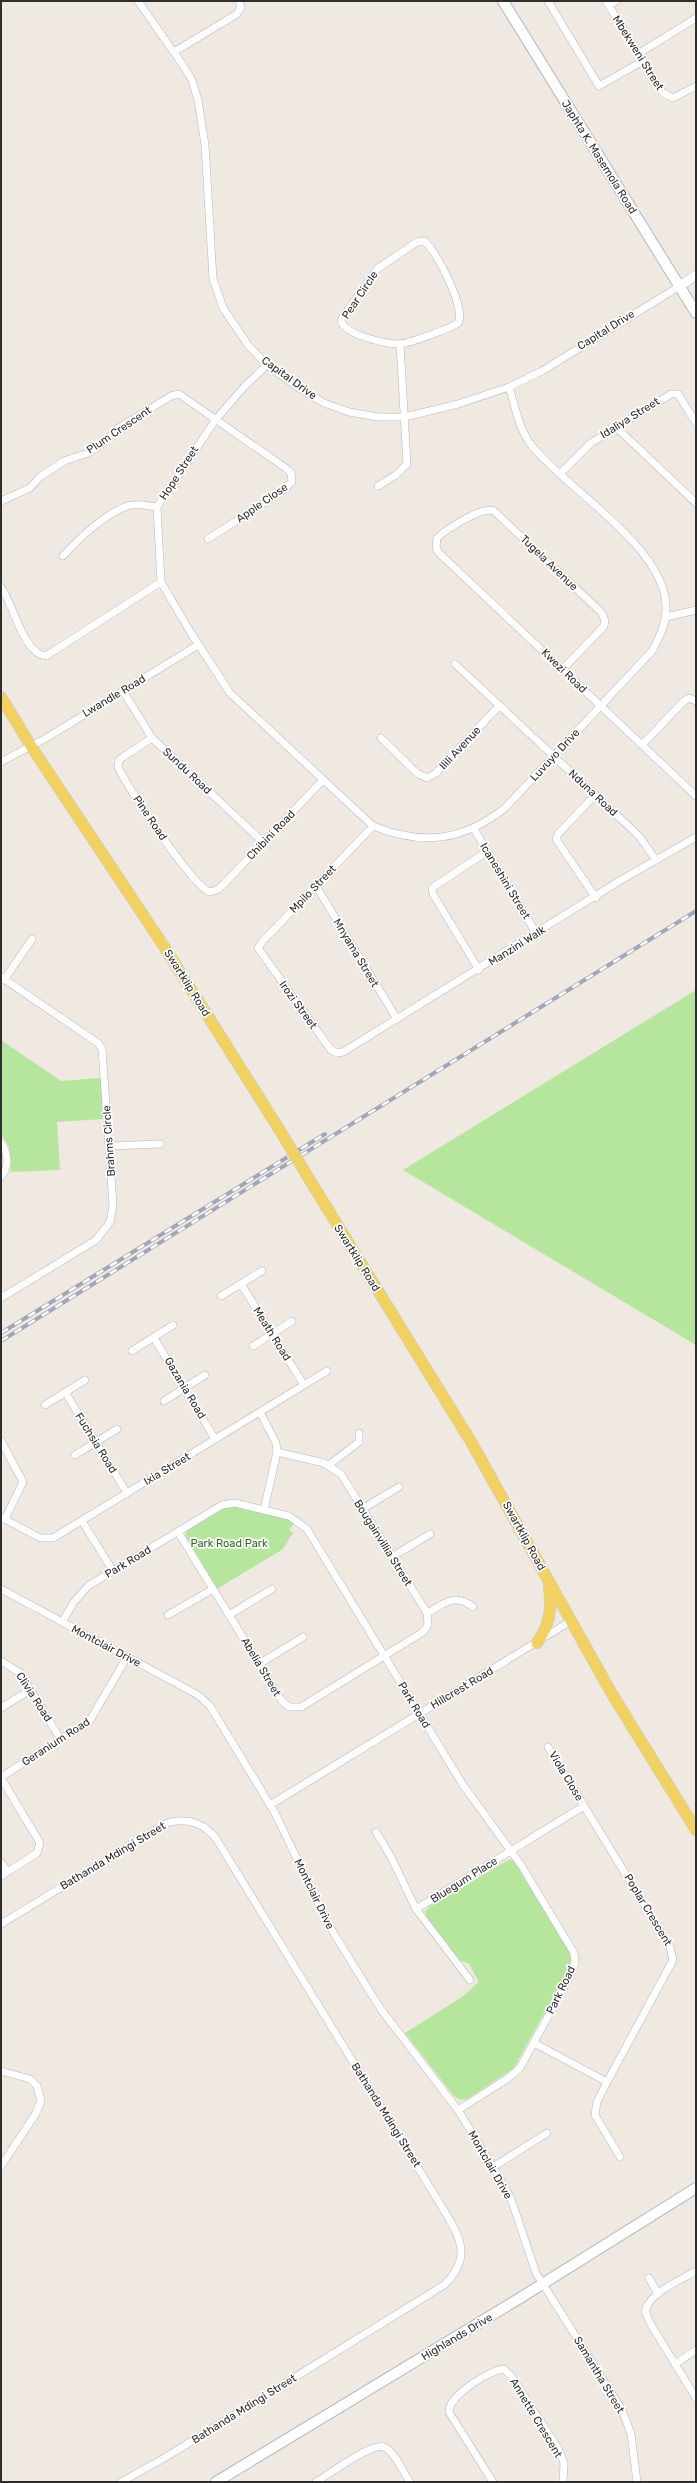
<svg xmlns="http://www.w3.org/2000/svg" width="697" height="2483" viewBox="0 0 697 2483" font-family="Rubik,sans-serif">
<rect width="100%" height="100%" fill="#efe9e1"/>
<g fill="#b6e59e">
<polygon points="696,990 696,1345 403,1170"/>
<polygon points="1,1040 61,1081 101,1078 103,1119 57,1122 60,1170 11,1172 9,1146 1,1133"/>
<polygon points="234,1506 288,1519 295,1522 289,1530 293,1533 283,1549 217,1589 185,1534 188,1529 225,1507"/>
<polygon points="510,1859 515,1862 567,1947 571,1957 570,1966 514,2068 467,2099 460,2100 454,2096 405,2033 462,1997 479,1982 469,1964 459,1960 427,1918 425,1911 430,1906"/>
</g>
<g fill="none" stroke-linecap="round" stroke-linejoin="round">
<defs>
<g id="minor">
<polyline points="138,1 182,64 192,80 198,100 205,145 213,279 223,308 248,345 267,365 299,388 324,403 349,412 378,417 405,417 458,404 509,387 542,371 680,286"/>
<polyline points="548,1 599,86 643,61"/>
<polyline points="606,1 663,93 673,98 696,86"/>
<polyline points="609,5 616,1"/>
<polyline points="174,52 237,14 241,7 239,1"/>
<polyline points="638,54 696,18"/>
<path d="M424,241C436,249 467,311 458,323C452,328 407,344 399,344C386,344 345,335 341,321L342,318L377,269L417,242Z"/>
<path d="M267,365L244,387L216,419L157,507L161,582L189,630L230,693L373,826C423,846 463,841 505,808L652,651C660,637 667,622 666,605C663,546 568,490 532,446C519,430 515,406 509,387"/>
<polyline points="616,427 696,503"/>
<polyline points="561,473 591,443 671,394 678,394 696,423"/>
<polyline points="378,486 396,475 407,464 400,344"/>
<polyline points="1,501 30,488 40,477 64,461 88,453 102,444 117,429 171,396 179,394 287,469 291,473 292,482 281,492 208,539"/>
<path d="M63,556C77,540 111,508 132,505C140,504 149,506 157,507"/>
<path d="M1,587C13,603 23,654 46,656L161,582"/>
<polyline points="666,617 696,610"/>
<polyline points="455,664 639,836 656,860"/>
<path d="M563,669L604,626L605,621L602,613L494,511C482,506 447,529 437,538L436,548L439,553L696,796"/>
<polyline points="123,691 152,738 264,843"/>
<path d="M152,738L123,757L119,760L118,767C127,787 193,887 210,892L219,889L322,781"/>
<polyline points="381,738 418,774 427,778 436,773 499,706"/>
<polyline points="642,745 684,701 689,698 696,701"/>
<polyline points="1,762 48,737 198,645"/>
<polyline points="595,795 558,834 556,839 596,898"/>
<polyline points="373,826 262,942 258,948 331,1050 337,1053 343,1052 621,880 696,837"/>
<polyline points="474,829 536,933"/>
<polyline points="316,886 397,1019"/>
<polyline points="479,970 433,894 432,888 486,852"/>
<polyline points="1,977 98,1043 102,1049 113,1205 110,1222 96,1240 1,1298"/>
<polyline points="4,980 32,939"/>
<path d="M1,1142C8,1153 10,1167 1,1177"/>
<polyline points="110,1146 160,1144"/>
<polyline points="241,1284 304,1385"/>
<polyline points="221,1296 262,1271"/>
<polyline points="154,1338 215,1439"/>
<polyline points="253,1346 292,1321"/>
<polyline points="132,1351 173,1325"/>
<polyline points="65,1392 127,1493"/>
<polyline points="164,1401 205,1375"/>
<polyline points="45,1405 85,1380"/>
<polyline points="260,1412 276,1443 277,1452 264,1510"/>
<polyline points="1,1441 23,1482 5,1519"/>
<polyline points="75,1455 117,1429"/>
<polyline points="329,1465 359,1442 359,1433"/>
<polyline points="362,1509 399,1487"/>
<polyline points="1,1517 40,1538 53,1538 327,1371"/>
<polyline points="82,1521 113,1571"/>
<polyline points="178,1532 282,1701 289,1707 301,1707 423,1632 428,1625 427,1613 341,1474 324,1463 277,1452"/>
<polyline points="392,1557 430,1534"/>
<polyline points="1,1589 198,1695 210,1706 275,1813 328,1924 380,2008 458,2110 496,2172 511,2199 536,2273 622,2410 631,2434 637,2482"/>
<path d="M427,1613C444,1604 455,1592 473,1607"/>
<polyline points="168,1615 213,1589"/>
<polyline points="229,1615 272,1589"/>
<polyline points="62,1622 74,1602 88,1586 222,1505 235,1503 289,1516 307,1529 463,1785 521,1865 574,1953 575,1963 571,1974 520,2068 507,2079 458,2110"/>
<polyline points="1,1661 20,1673 61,1740"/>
<polyline points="259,1664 303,1637"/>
<polyline points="1,1708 30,1690"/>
<polyline points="548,1747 584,1806"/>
<polyline points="1,1777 89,1722 127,1657"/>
<polyline points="1,1778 40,1843 37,1853 1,1876"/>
<polyline points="270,1805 571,1621"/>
<polyline points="376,1832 391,1857 416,1909 470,1980"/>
<polyline points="1,1862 7,1872"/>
<polyline points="416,1909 584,1806 670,1947 673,1960 607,2082 534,2043"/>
<path d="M1,1924L167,1823C187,1817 205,1823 217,1840L442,2207C460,2237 473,2257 444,2285L166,2457L121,2482"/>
<polyline points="1,2071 30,2079 37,2086 41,2101 35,2115 1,2166"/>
<polyline points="607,2082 597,2102 595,2115 620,2157"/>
<polyline points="493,2167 547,2133"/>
<path d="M696,2271C681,2280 650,2292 645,2311L650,2323L696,2398"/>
<polyline points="649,2278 658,2294"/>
<polyline points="675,2364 696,2350"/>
<path d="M316,2482C328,2475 372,2442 384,2447C395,2452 403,2472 410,2482"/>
<path d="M493,2482L449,2412C448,2396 490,2370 504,2369L511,2376L559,2450L564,2463L563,2482"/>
</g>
<polyline id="tertiary" points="680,286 696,275"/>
<g id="secondary">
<polyline points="503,1 696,313"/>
<polyline points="216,2482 520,2298 696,2188"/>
</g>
<g id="primary">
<polyline points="1,697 31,746 165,948 279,1129"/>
<polyline points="314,1187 470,1440 612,1694 696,1830"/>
<path d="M537,1643C550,1624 552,1609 549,1587"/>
</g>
</defs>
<use href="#minor" stroke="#b4b7c1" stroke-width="8"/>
<use href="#tertiary" stroke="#b4b7c1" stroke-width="10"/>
<use href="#secondary" stroke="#b4b7c1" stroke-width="12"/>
<use href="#primary" stroke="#c9c9c9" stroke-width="12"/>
<use href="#minor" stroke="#fff" stroke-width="7"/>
<use href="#tertiary" stroke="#fff" stroke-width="9"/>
<use href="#secondary" stroke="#fff" stroke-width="10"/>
<use href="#primary" stroke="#f2d163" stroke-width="11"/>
<defs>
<g id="rail">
<polyline points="1,1333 325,1134"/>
<polyline points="1,1341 696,911"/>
</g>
</defs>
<use href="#rail" stroke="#a3a6b8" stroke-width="4"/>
<use href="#rail" stroke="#fff" stroke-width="2.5" stroke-dasharray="8" stroke-linecap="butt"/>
<defs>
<polyline id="primary-bridge" points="279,1129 314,1187"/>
</defs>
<use href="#primary-bridge" stroke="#c9c9c9" stroke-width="12" stroke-linecap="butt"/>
<use href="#primary-bridge" stroke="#f2d163" stroke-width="11"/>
</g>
<g text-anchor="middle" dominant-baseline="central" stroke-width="3.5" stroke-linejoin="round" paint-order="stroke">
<g font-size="11" fill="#2e2e2e" stroke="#fff">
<text transform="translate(638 53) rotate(58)">Mbekweni Street</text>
<text transform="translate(599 157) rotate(58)">Japhta K. Masemola Road</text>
<text transform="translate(360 295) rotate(-56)">Pear Circle</text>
<text transform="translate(606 330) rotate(-32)">Capital Drive</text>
<text transform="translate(289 378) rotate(36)">Capital Drive</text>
<text transform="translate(630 418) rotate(-32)">Idaliya Street</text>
<text transform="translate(119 430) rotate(-34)">Plum Crescent</text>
<text transform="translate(179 473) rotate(-57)">Hope Street</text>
<text transform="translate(262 503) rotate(-35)">Apple Close</text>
<text transform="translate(549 563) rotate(44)">Tugela Avenue</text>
<text transform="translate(564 671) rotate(44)">Kwezi Road</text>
<text transform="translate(114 696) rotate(-31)">Lwandle Road</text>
<text transform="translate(460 748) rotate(-47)">Ilili Avenue</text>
<text transform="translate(555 755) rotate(-47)">Luvuyo Drive</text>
<text transform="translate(187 771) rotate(43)">Sundu Road</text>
<text transform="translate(593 793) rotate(43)">Nduna Road</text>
<text transform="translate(150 818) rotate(56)">Pine Road</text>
<text transform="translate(271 835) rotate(-46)">Chibini Road</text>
<text transform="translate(505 881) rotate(59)">Icaneshini Street</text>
<text transform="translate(313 889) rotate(-46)">Mpilo Street</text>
<text transform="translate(517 946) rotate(-32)">Manzini Walk</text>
<text transform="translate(356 953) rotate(59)">Mnyama Street</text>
<text transform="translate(187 983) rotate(58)">Swartklip Road</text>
<text transform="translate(298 1005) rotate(54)">Irozi Street</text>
<text transform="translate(109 1141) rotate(-94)">Brahms Circle</text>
<text transform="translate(357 1258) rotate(58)">Swartklip Road</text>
<text transform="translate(272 1334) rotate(58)">Meath Road</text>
<text transform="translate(185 1388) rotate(59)">Gazania Road</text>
<text transform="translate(96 1443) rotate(58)">Fuchsia Road</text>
<text transform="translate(167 1469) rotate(-31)">Ixia Street</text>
<text transform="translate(524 1536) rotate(61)">Swartklip Road</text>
<text transform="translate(383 1543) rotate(58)">Bougainvillia Street</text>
<text transform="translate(128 1562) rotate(-31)">Park Road</text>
<text transform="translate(106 1646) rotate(28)">Montclair Drive</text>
<text transform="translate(261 1667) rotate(59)">Abelia Street</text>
<text transform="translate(462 1688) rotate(-31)">Hillcrest Road</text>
<text transform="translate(34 1697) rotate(57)">Clivia Road</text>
<text transform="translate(414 1705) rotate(59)">Park Road</text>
<text transform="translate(56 1742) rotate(-33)">Geranium Road</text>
<text transform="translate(566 1776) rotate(59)">Viola Close</text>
<text transform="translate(113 1856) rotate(-31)">Bathanda Mdingi Street</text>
<text transform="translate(464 1880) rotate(-32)">Bluegum Place</text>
<text transform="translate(314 1894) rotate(64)">Montclair Drive</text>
<text transform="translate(648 1910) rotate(59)">Poplar Crescent</text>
<text transform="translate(561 1990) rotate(-64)">Park Road</text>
<text transform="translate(386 2115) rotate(58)">Bathanda Mdingi Street</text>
<text transform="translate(490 2165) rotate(60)">Montclair Drive</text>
<text transform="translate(457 2337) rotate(-31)">Highlands Drive</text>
<text transform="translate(599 2375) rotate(59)">Samantha Street</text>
<text transform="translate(244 2409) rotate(-32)">Bathanda Mdingi Street</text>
<text transform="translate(536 2418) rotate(59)">Annette Crescent</text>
</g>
<g font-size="11" fill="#2c6e1b" stroke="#fff">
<text x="229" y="1543">Park Road Park</text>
</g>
</g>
<rect width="697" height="2483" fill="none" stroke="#2e2e2e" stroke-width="4"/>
</svg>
